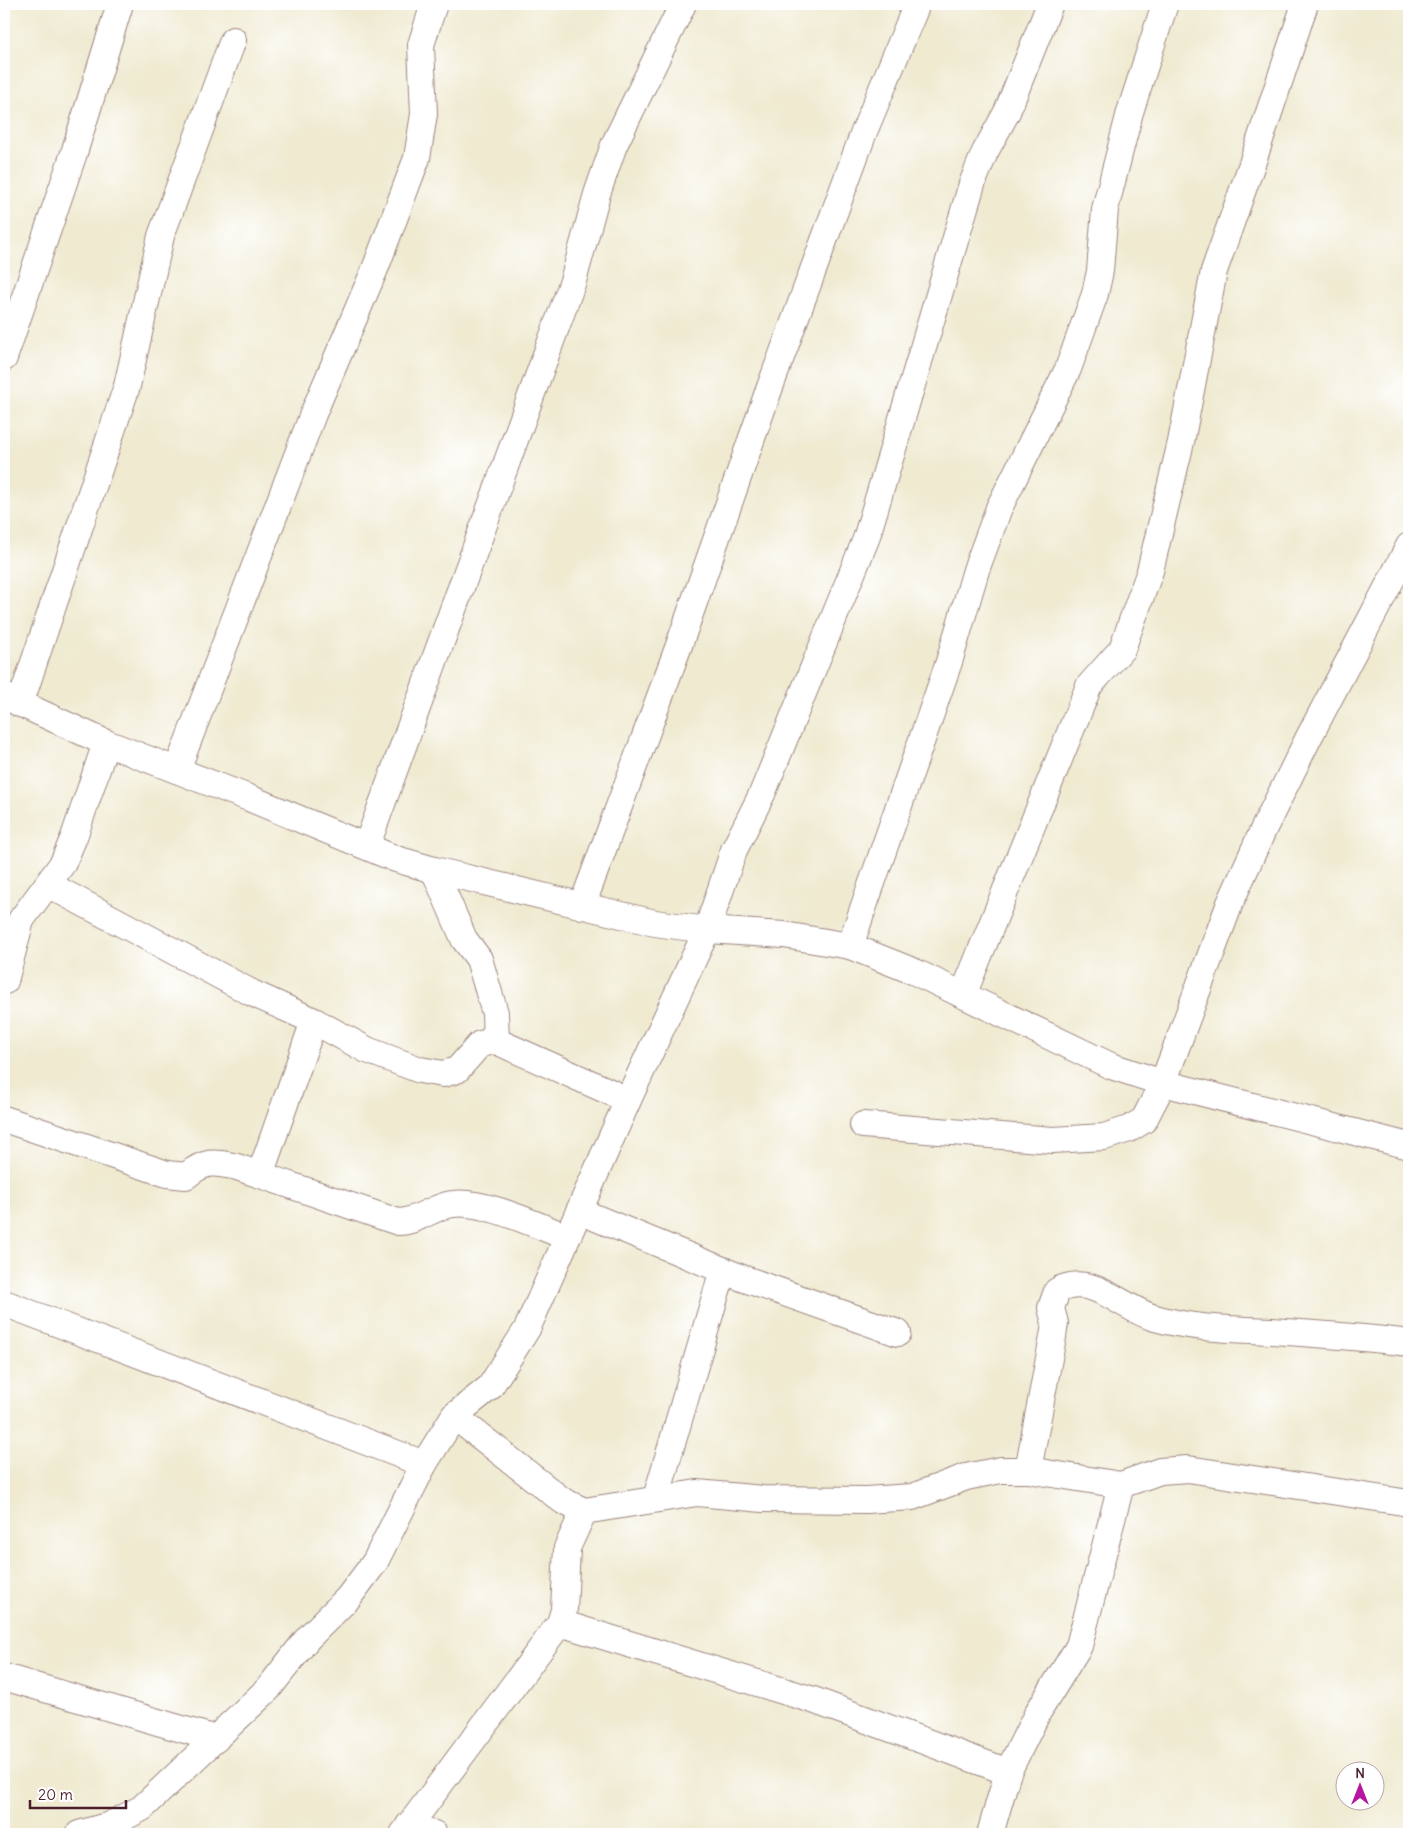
<svg xmlns="http://www.w3.org/2000/svg" width="1413" height="1838" viewBox="0 0 1413 1838" font-family="Delius,sans-serif">
<rect width="100%" height="100%" fill="#fff"/>
<filter id="ink" filterUnits="userSpaceOnUse"><feTurbulence type="fractalNoise" baseFrequency=".02" numOctaves="2"/><feDisplacementMap in="SourceGraphic" scale="10" xChannelSelector="R" yChannelSelector="G"/><feConvolveMatrix kernelMatrix="1 2 1 2 8 2 1 2 1" color-interpolation-filters="sRGB"/></filter>
<filter id="wash" filterUnits="userSpaceOnUse"><feTurbulence type="fractalNoise" baseFrequency=".0096" numOctaves="4" result="noise"/><feDisplacementMap in="SourceGraphic" scale="20" xChannelSelector="R" yChannelSelector="G"/><feGaussianBlur stdDeviation="1.12" result="paint"/><feColorMatrix in="noise" values="0 0 0 0 0 0 0 0 0 0 0 0 0 0 0 0 0 1.4 0 .05"/><feComposite in="paint" operator="in"/></filter>
<g filter="url(#wash)">
<rect width="100%" height="100%" fill="#efead0"/>
</g>
<g filter="url(#ink)">
<g fill="none" stroke-linecap="round" stroke-linejoin="round">
<defs>
<g id="minor">
<polyline points="4,358 74,153 120,4"/>
<polyline points="4,696 106,743 249,798 396,859 434,870 655,923 707,930 784,935 850,946 915,972 1111,1066 1163,1083 1409,1146"/>
<polyline points="20,704 127,386 161,236 233,40"/>
<polyline points="177,770 313,414 375,269 417,158 424,114 421,45 434,4"/>
<polyline points="367,845 573,281 597,194 614,145 683,4"/>
<polyline points="434,870 464,939 479,959 495,1013 496,1041"/>
<polyline points="49,885 252,993 314,1021 367,1050 420,1070 443,1074 457,1070 480,1044 496,1041 628,1100"/>
<polyline points="582,906 678,648 766,398 864,132 917,4"/>
<polyline points="850,946 949,662 976,570 999,508 1068,369 1095,294 1100,271 1105,209 1130,112 1165,4"/>
<polyline points="5,981 21,920 63,863 74,837 106,743"/>
<polyline points="963,995 1089,686 1122,649 1150,571 1181,442 1214,271 1252,164 1305,4"/>
<path d="M4,1119L167,1174L186,1176C206,1160 213,1162 237,1167L398,1222C418,1222 433,1206 453,1204C484,1200 538,1226 567,1237"/>
<polyline points="863,1125 1053,1140 1104,1137 1129,1129 1144,1120 1163,1083 1230,903 1264,828 1309,737 1409,546"/>
<polyline points="260,1175 314,1021"/>
<polyline points="579,1211 742,1278 898,1333"/>
<polyline points="4,1303 424,1464"/>
<polyline points="454,1416 563,1501 584,1511 697,1493 763,1499 866,1500 912,1497 966,1477 1001,1470 1028,1470 1121,1485 1160,1471 1188,1469 1409,1503"/>
<path d="M1028,1470L1053,1337L1055,1323L1051,1308L1057,1291C1091,1271 1122,1309 1155,1318C1194,1329 1231,1329 1272,1331C1318,1334 1364,1337 1409,1343"/>
<polyline points="656,1498 723,1270"/>
<polyline points="560,1623 813,1700 1008,1772"/>
<polyline points="4,1677 216,1739"/>
<polyline points="409,1825 434,1834"/>
<polyline points="79,1834 110,1825 142,1808 268,1689 308,1638 348,1598 375,1562 424,1464 454,1416 490,1387 527,1329 628,1100 707,930 734,850 762,794 866,539 972,184 985,152 1007,112 1050,4"/>
<polyline points="403,1834 560,1623 564,1610 567,1548 584,1511"/>
<polyline points="990,1834 1008,1772 1038,1712 1079,1646 1121,1485"/>
</g>
</defs>
<use href="#minor" stroke="#9c847e" stroke-width="28"/>
<use href="#minor" stroke="#fff" stroke-width="26"/>
</g>
</g>
<rect width="1413" height="1838" fill="none" stroke="#fff" stroke-width="20"/>
<g transform="translate(1360 1786)"><circle r="24" fill="#ffffff" stroke="#b7a5aa"/>
<path d="M0-4L9 19L0 12L-9 19Z" fill="#b5179e"/>
<text y="-8" font-size="14" font-weight="bold" text-anchor="middle" fill="#4a1f2b">N</text>
</g>
<path d="M30 1800v8h96v-8" fill="none" stroke="#4a1f2b" stroke-width="2.5"/>
<text x="38" y="1800" font-size="15" fill="#4a1f2b" stroke="#ffffff" stroke-width="4" paint-order="stroke">20 m</text>
</svg>
